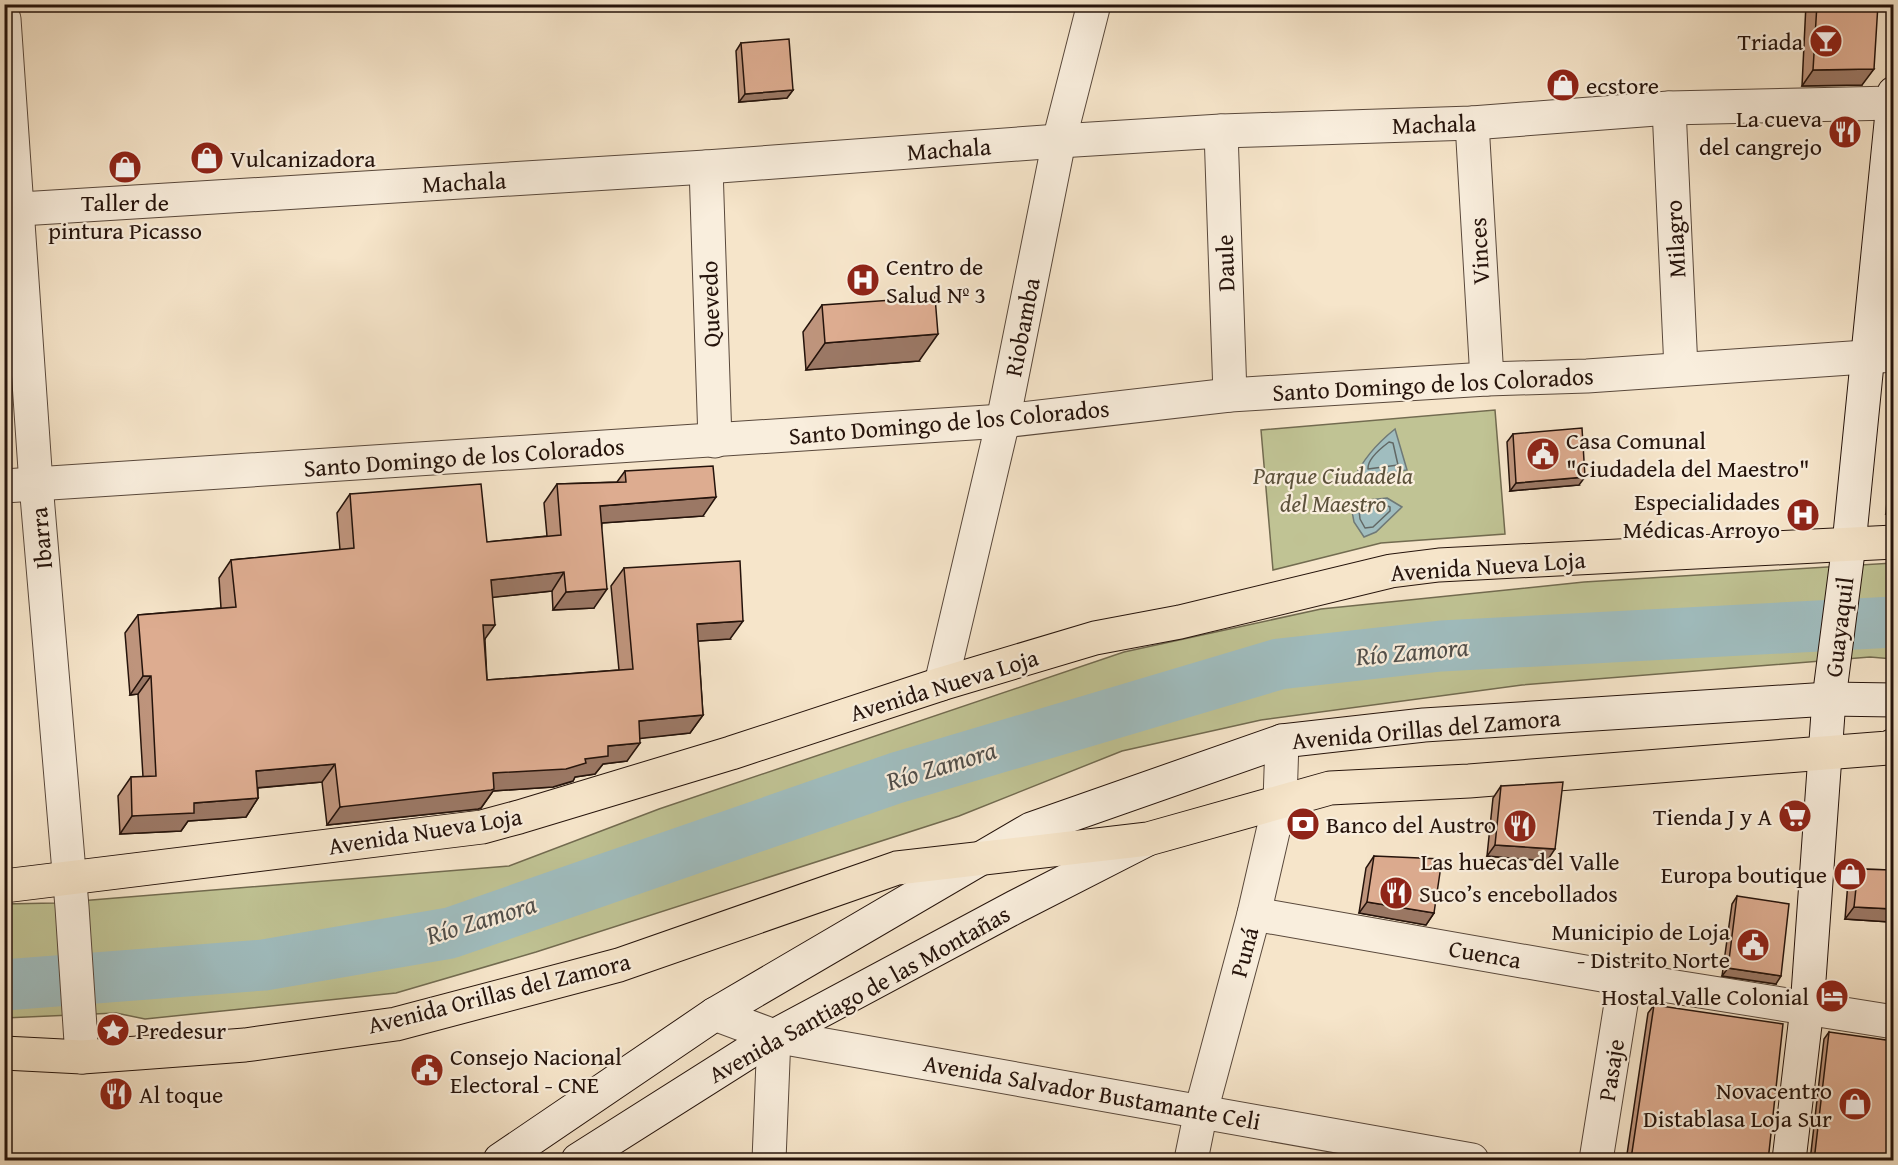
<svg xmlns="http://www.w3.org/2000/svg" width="1898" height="1165" viewBox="0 0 1898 1165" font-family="'Gentium Book Plus',serif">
<rect width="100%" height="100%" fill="#f6e5ca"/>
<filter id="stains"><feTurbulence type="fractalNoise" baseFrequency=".00333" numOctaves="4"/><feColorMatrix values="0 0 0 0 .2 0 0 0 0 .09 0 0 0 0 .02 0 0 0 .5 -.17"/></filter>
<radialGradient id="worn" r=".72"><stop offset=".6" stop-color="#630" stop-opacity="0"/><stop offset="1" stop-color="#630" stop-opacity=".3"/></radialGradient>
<g fill="#c0c394" stroke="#726b50" stroke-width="1.5">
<polygon points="1495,410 1505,534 1381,543 1273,570 1261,430"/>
<polygon points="1893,563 1893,659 1870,657 1522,685 1261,720 1122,751 959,816 536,952 396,993 145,1019 116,1013 5,1018 4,904 55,903 509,866 659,809 1124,652 1321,609 1584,582"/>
</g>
<g fill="#a0bdbf" stroke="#6f7977" stroke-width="1.5">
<path d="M1395,429L1407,470L1364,477L1351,483C1363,460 1375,445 1395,429Z"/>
<polygon points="1387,498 1402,507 1376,532 1364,537 1354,522 1351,506 1368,500"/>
</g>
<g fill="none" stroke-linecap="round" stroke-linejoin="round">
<g stroke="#626865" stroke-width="1.5">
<path d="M1389,442L1393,443L1398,465L1368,469C1367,459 1381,448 1389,442Z"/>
<polygon points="1385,505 1390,507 1390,511 1373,527 1365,528 1360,519 1359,510 1369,506"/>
</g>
<polyline stroke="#a0bdbf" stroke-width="51" points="4,985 264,965 450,933 896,778 1279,664 1441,646 1894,622"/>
<defs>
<g id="minor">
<polyline points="4,19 36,484 72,907 82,1057"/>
<polyline points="1669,108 1681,369"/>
<polyline points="1472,123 1487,379"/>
<polyline points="1221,131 1230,395"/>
<polyline points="706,167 715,441"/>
<polyline points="4,210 706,167 1059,141 1221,131 1472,123 1669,108 1894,103"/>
<polyline points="4,486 1003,421 1230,395 1487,379 1587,376 1894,355"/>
<polyline points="941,684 1003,421 1059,141 1094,4"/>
<polyline points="1254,914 1625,979 1894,1022"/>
<polyline points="715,1014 774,1036 1472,1160"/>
<polyline points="769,1160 774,1036"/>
<polyline points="1191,1160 1201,1111 1254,914 1280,801 1282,741"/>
<polyline points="1596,1160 1625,979"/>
</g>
<g id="secondary">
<polyline points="500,1160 715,1014 1031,829 1282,741 1424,725 1829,699 1894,700"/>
<polyline points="578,1160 774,1036 1015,907 1146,840"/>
<polyline points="1789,1160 1807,1008 1829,699 1849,544 1894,93"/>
</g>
<g id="primary">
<polyline points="4,886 482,827 519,817 731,753 941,684 1095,638 1180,622 1391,571 1439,565 1894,542"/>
<polyline points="4,1053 82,1057 138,1053 245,1045 396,1024 619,965 897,868 1148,839 1330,788 1469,781 1888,748 1894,745"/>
</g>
</defs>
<use href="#minor" stroke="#59483b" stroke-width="35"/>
<use href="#secondary" stroke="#25130b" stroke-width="35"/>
<use href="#primary" stroke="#25130b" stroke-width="35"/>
<use href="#minor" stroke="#f9eedd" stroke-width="33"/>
<use href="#secondary" stroke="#f9eedd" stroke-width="33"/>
<use href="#primary" stroke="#f6e5ca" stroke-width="33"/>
</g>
<g fill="#be947c" stroke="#25130b" stroke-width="1.5">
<polygon points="1806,4 1878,4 1862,85 1802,86"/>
<polygon points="741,43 793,90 787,98 739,102 736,51"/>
<polygon points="822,305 919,361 806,370 803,332"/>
<polygon points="1893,424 1893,514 1886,514"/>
<polygon points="1513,434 1579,485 1510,491 1507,442"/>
<polygon points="625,471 703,516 602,523 594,608 553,610 552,591 492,597 485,640 487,680 619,670 611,586 624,568 730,639 698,641 703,715 690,733 639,738 627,761 603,764 595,774 575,777 573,781 553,787 493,791 481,808 478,809 327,825 322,782 258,788 258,798 246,817 188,821 181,831 120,834 118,796 131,777 143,777 138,694 130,695 125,633 138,615 221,608 219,578 231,560 340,550 337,513 350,494 487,542 547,536 544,503 557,484 617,482"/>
<polygon points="1893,772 1893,1003 1891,1003 1890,922 1845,919 1848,882 1858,869 1891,870 1893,774"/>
<polygon points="1501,786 1547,861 1487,856 1493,798"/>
<polygon points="1374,856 1434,913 1426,925 1359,913 1366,868"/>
<polygon points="1737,896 1776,984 1722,976 1732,904"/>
<polygon points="1654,1005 1768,1161 1626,1161 1648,1013"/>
<polygon points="1829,1032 1893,1161 1810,1161 1824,1039"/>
</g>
<g fill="#9b7865" stroke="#25130b" stroke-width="1.5">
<polygon points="1874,69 1862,85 1802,86 1813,70"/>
<polygon points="793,90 787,98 739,102 745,94"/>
<polygon points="938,334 919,361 806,370 825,343"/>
<polygon points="1585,477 1579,485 1510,491 1516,483"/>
<polygon points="716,497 703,516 587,524 600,506"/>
<polygon points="1893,503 1893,514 1886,514"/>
<polygon points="564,572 552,591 478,599 491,580"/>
<polygon points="607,589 594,608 553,610 566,592"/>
<polygon points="743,621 730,639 684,642 697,624"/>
<polygon points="483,625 495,625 482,643"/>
<polygon points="143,676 151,676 138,694 130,695"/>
<polygon points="703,715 690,733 626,740 639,721"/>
<polygon points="640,743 627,761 603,764 595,774 575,777 573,781 553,787 493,791 481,808 478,809 327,825 340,807 493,773 585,759 608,746"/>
<polygon points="335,764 322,782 243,789 256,771"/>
<polygon points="258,798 246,817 188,821 181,831 120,834 132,816 194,803"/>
<polygon points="1495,845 1555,849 1547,861 1487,856"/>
<polygon points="1367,902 1434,913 1426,925 1359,913"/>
<polygon points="1854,907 1893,909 1893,918 1890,922 1845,919"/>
<polygon points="1728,968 1781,976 1776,984 1722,976"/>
</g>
<g fill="#ddac90" stroke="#25130b" stroke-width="1.5">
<polygon points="1817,4 1878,4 1874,69 1813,70"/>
<polygon points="789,39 793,90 745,94 741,43"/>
<polygon points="4,141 7,176 4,176"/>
<polygon points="935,297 938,334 825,343 822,305"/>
<polygon points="1582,428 1585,477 1516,483 1513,434"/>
<polygon points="713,466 716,497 600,506 607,589 566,592 564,572 491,580 495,625 483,625 487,680 633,669 624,568 740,561 743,621 697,624 703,715 639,721 640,743 608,746 608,756 585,759 586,763 566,769 493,773 494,789 491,790 340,807 335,764 256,771 258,798 194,803 194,813 132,816 131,777 156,776 151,676 143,676 138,615 236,607 231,560 354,548 350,494 481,484 487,542 561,535 557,484 626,482 625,471"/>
<polygon points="1563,782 1555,849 1495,845 1501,786"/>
<polygon points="1374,856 1442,859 1434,913 1367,902"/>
<polygon points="1858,869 1893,870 1893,909 1854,907"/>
<polygon points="1737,896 1789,904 1781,976 1728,968"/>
<polygon points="1654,1005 1783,1024 1768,1161 1639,1161 1631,1159"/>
<polygon points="1829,1032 1893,1041 1893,1161 1814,1161"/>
</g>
<defs>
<symbol id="bar-disc" viewBox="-11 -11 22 22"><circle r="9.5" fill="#8f2418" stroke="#f9eedd"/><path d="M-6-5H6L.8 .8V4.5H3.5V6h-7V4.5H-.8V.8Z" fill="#fff"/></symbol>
<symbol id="shop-disc" viewBox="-11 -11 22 22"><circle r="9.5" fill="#8f2418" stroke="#f9eedd"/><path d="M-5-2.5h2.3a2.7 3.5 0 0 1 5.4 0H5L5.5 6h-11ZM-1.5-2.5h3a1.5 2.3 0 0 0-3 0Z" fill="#fff"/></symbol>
<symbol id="restaurant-disc" viewBox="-11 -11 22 22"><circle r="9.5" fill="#8f2418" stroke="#f9eedd"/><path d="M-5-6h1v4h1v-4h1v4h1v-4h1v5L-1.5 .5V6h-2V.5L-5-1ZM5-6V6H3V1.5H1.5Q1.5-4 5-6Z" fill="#fff"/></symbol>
<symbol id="hospital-disc" viewBox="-11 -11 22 22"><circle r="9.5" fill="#8f2418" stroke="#f9eedd"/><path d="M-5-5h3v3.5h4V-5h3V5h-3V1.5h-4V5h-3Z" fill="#fff"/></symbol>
<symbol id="civic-disc" viewBox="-11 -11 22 22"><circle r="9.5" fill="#8f2418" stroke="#f9eedd"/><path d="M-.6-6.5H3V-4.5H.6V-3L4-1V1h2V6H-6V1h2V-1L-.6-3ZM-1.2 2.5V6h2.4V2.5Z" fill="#fff"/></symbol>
<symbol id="supermarket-disc" viewBox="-11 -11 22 22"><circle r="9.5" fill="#8f2418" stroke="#f9eedd"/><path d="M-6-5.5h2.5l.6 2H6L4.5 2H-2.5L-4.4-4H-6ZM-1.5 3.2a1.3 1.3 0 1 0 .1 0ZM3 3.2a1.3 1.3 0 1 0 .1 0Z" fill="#fff"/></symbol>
<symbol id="bank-disc" viewBox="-11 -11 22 22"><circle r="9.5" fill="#8f2418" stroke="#f9eedd"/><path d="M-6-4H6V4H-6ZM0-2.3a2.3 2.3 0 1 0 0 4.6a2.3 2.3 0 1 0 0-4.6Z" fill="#fff"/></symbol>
<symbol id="hotel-disc" viewBox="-11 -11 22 22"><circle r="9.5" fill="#8f2418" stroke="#f9eedd"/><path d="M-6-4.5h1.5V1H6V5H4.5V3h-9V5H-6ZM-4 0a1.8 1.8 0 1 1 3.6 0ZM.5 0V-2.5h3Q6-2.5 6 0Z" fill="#fff"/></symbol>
<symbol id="sight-disc" viewBox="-11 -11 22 22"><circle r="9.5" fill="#8f2418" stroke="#f9eedd"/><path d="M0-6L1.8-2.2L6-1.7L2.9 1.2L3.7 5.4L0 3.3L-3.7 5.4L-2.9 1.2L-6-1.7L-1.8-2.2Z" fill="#fff"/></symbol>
</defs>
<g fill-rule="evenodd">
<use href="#bar-disc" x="1807" y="22" width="38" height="38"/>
<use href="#shop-disc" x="1544" y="66" width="38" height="38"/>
<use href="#restaurant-disc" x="1826" y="113" width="38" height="38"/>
<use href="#shop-disc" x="188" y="139" width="38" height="38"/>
<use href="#shop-disc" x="106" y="148" width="38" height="38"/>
<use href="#hospital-disc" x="844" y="261" width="38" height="38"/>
<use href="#civic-disc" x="1524" y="435" width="38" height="38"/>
<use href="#hospital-disc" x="1784" y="496" width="38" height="38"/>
<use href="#supermarket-disc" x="1776" y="797" width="38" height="38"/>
<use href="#bank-disc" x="1284" y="805" width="38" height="38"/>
<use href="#restaurant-disc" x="1501" y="807" width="38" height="38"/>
<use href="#shop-disc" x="1831" y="855" width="38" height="38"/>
<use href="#restaurant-disc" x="1377" y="874" width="38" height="38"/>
<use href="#civic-disc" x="1734" y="926" width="38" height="38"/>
<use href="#hotel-disc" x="1813" y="977" width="38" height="38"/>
<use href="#sight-disc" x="94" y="1011" width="38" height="38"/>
<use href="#civic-disc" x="408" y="1051" width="38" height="38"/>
<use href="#restaurant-disc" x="97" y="1075" width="38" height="38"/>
<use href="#shop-disc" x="1836" y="1085" width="38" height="38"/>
</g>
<g text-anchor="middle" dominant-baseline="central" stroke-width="4.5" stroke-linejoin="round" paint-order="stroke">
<g font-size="24" fill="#25130b" stroke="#f9eedd" text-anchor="start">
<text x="1803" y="41" text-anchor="end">Triada</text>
<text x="1586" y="85">ecstore</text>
<text x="1822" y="118" text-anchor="end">La cueva<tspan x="1822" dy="28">del cangrejo</tspan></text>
<text x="230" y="158">Vulcanizadora</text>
<text x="125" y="202" text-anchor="middle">Taller de<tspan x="125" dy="28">pintura Picasso</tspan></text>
<text x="886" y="266">Centro de<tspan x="886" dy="28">Salud Nº 3</tspan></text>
<text x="1566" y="440">Casa Comunal<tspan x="1566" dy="28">"Ciudadela del Maestro"</tspan></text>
<text x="1780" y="501" text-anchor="end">Especialidades<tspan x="1780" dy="28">Médicas Arroyo</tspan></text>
<text x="1772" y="816" text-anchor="end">Tienda J y A</text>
<text x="1326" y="824">Banco del Austro</text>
<text x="1520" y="861" text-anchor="middle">Las huecas del Valle</text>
<text x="1827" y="874" text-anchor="end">Europa boutique</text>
<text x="1419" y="893">Suco’s encebollados</text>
<text x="1730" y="931" text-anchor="end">Municipio de Loja<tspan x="1730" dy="28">- Distrito Norte</tspan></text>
<text x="1809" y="996" text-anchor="end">Hostal Valle Colonial</text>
<text x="136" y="1030">Predesur</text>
<text x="450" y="1056">Consejo Nacional<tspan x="450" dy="28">Electoral - CNE</tspan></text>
<text x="1832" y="1090" text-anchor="end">Novacentro<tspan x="1832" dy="28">Distablasa Loja Sur</tspan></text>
<text x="139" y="1094">Al toque</text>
</g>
<g font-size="24" fill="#25130b" stroke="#f9eedd">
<text transform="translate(1434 124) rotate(-2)">Machala</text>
<text transform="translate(949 149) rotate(-4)">Machala</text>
<text transform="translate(464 182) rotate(-3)">Machala</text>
<text transform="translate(1675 239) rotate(-93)">Milagro</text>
<text transform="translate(1479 251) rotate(-93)">Vinces</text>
<text transform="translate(1225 263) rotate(-92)">Daule</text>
<text transform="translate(710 304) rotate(-92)">Quevedo</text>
<text transform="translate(1022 327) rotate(-79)">Riobamba</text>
<text transform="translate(1433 384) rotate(-3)">Santo Domingo de los Colorados</text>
<text transform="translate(949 422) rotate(-5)">Santo Domingo de los Colorados</text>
<text transform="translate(464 457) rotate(-4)">Santo Domingo de los Colorados</text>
<text transform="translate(41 538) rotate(-95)">Ibarra</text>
<text transform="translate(1488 566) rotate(-4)">Avenida Nueva Loja</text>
<text transform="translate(1839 627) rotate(-83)">Guayaquil</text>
<text transform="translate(944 685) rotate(-17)">Avenida Nueva Loja</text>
<text transform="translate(1426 729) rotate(-5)">Avenida Orillas del Zamora</text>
<text transform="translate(425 831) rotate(-9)">Avenida Nueva Loja</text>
<text transform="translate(1244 952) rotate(-75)">Puná</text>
<text transform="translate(1485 954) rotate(10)">Cuenca</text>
<text transform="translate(499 993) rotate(-14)">Avenida Orillas del Zamora</text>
<text transform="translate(859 994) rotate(-29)">Avenida Santiago de las Montañas</text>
<text transform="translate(1611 1070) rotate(-81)">Pasaje</text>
<text transform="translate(1092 1092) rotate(10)">Avenida Salvador Bustamante Celi</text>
</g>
<g font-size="24" font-style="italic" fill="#5b513b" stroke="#f9eedd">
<text x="1333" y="475">Parque Ciudadela<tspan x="1333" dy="28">del Maestro</tspan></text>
</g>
<g font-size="26" font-style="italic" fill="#504e4a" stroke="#f9eedd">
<text transform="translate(1412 651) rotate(-5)">Río Zamora</text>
<text transform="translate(941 765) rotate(-17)">Río Zamora</text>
<text transform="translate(481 919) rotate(-17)">Río Zamora</text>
</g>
</g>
<rect width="1898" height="1165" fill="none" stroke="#f6e5ca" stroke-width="24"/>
<rect x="6" y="6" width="1886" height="1153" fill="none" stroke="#25130b" stroke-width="3"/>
<rect x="12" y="12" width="1874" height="1141" fill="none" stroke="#25130b" stroke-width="1.5"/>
<rect width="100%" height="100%" filter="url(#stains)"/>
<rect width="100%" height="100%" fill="url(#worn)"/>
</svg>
